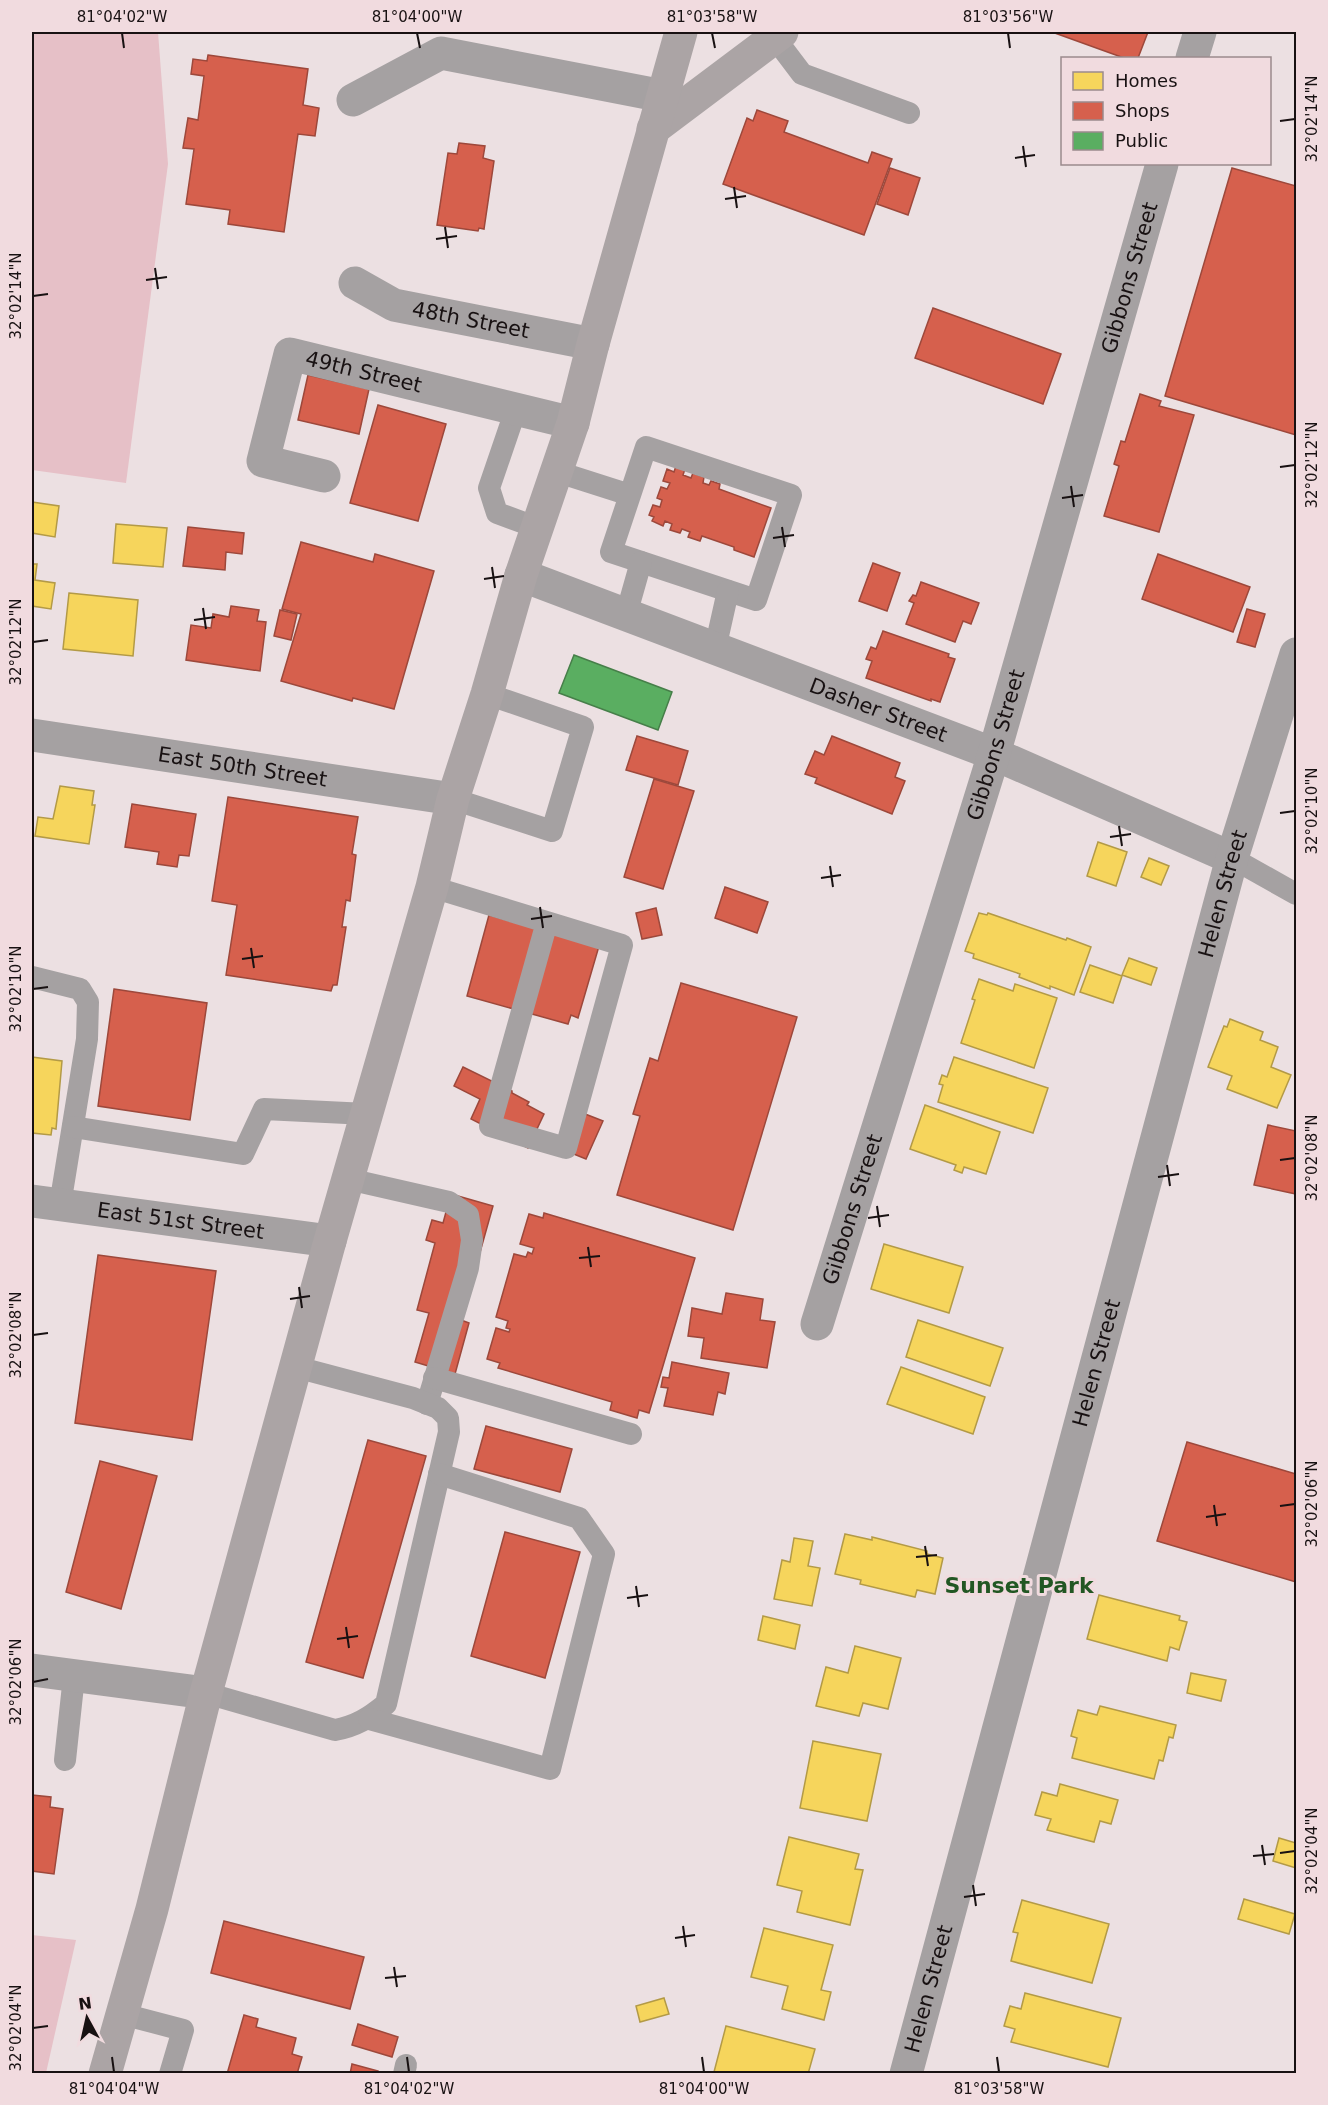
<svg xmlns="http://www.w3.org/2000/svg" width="1328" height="2105" viewBox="0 0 1328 2105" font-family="'DejaVu Sans',sans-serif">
<rect width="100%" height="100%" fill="#ece0e2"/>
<g fill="#e6c0c7">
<polygon points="32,32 158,32 168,164 126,483 32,470"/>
<polygon points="32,1935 76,1940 46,2073 32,2073"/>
</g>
<g fill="#f6d55c" stroke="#b39a46" stroke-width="1.5">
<polygon points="32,502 59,506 55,537 32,533"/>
<polygon points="116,524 167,528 163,567 113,563"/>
<polygon points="32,564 37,564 35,580 55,583 51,609 32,606"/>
<polygon points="69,593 138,600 133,656 63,649"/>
<polygon points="60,786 94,791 92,805 95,805 89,844 35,836 38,817 53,819"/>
<polygon points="1098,842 1127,852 1116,886 1087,876"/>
<polygon points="1149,858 1169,866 1161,885 1141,877"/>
<polygon points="979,913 987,915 988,913 1066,940 1067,938 1091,947 1074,995 1050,986 1050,989 1019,977 1020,974 973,958 974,954 965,951"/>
<polygon points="1129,958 1157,968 1151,985 1122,975"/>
<polygon points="1090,965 1122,976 1113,1003 1080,992"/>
<polygon points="979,979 1013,991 1015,984 1057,998 1034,1068 961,1043 975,1000 972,999"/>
<polygon points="1230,1019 1263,1032 1260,1040 1278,1047 1271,1067 1291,1075 1277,1108 1227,1089 1232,1076 1208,1067 1224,1026 1227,1027"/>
<polygon points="32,1057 62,1061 56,1129 52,1128 51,1135 32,1133"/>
<polygon points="954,1057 1048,1088 1033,1133 938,1102 943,1085 939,1084 942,1075 947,1077"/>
<polygon points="925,1105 1000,1132 986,1174 964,1167 962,1173 954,1170 956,1165 910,1149"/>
<polygon points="884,1244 963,1267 949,1313 871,1289"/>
<polygon points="918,1320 1003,1348 990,1386 906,1357"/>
<polygon points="901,1367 985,1397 973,1434 887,1404"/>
<polygon points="845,1534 872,1540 872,1537 927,1551 927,1554 943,1558 935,1594 917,1590 915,1597 860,1584 861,1580 835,1574"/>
<polygon points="794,1538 813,1541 808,1566 820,1568 812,1606 774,1599 782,1560 790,1562"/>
<polygon points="1099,1595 1180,1616 1179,1620 1187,1622 1179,1650 1170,1647 1167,1661 1087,1639"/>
<polygon points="763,1616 800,1625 795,1649 758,1640"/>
<polygon points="855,1646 901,1658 888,1709 863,1703 859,1716 816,1706 826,1667 848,1673"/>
<polygon points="1191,1673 1226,1680 1221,1701 1187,1693"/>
<polygon points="1100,1706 1176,1725 1173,1738 1169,1737 1163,1761 1159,1760 1154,1779 1072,1758 1077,1738 1071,1736 1078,1710 1097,1715"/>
<polygon points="813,1741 881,1754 867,1821 800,1808"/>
<polygon points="1060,1784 1118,1800 1111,1824 1100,1821 1094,1842 1047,1830 1051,1819 1035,1815 1042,1792 1057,1796"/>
<polygon points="789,1837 859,1854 855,1869 863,1870 850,1925 797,1912 802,1891 777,1885"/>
<polygon points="1279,1838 1296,1843 1296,1868 1273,1861"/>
<polygon points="1244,1899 1295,1914 1289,1934 1238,1919"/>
<polygon points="1022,1900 1109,1924 1092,1983 1011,1961 1018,1933 1013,1932"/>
<polygon points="764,1928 833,1945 821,1990 831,1992 824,2020 782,2009 788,1986 751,1977"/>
<polygon points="1025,1993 1121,2018 1108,2067 1011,2042 1015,2029 1004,2026 1010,2006 1021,2009"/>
<polygon points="664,1998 669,2014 640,2022 636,2006"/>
<polygon points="726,2026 815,2049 808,2074 721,2074 714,2072"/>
</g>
<g fill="#d6604d" stroke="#9d483b" stroke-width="1.5">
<polygon points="1052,32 1148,32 1138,58 1124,58"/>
<polygon points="208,55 308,69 303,105 319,108 315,136 298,134 284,232 228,224 230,210 186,204 194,149 183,148 188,118 198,120 204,76 191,74 193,59 207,61"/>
<polygon points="757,110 788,121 784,132 868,163 872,152 892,159 864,235 723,184 747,118 753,121"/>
<polygon points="459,143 485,146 483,158 494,161 484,229 479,228 478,231 437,225 448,153 457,154"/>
<polygon points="890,168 920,178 908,215 877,204"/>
<polygon points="1232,168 1296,186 1296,435 1165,396"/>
<polygon points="933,308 1061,354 1043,404 915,358"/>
<polygon points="308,375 369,389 359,434 298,420"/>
<polygon points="1140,394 1161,401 1159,406 1194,415 1159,532 1104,516 1119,466 1114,464 1121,441 1125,442"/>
<polygon points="378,405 446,424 418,521 350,503"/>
<polygon points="676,466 685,469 683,475 691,478 693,473 704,477 703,483 709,485 711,481 720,484 719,489 771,508 754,557 734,550 734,547 702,536 700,541 688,537 690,532 682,529 680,533 670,530 672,524 665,521 663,526 652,521 654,517 649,515 653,505 660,507 662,500 657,498 661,487 667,489 670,483 663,481 667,469 674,472"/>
<polygon points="188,527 244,533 242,554 226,552 225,570 183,566"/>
<polygon points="301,542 373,562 375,554 434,571 394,709 353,698 352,701 281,681 301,614 282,609"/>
<polygon points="1158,554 1250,587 1233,632 1142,599"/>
<polygon points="873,563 900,573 887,611 859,601"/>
<polygon points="921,582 979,603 971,624 963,621 955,642 906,624 914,603 909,601 913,595 916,596"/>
<polygon points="231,606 259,610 257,621 266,622 260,671 186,660 191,625 211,628 213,614 229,617"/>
<polygon points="1247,609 1265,614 1255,647 1237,642"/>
<polygon points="280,610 297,614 291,640 274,636"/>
<polygon points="883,631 949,654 948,657 955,659 940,702 931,699 931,701 866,678 872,661 866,659 871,647 876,649"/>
<polygon points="637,736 688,751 678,785 626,770"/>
<polygon points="832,736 900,763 895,777 905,781 892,814 815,783 817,778 805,774 815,751 824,755"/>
<polygon points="654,779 694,791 663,889 624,877"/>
<polygon points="228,797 358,817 352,854 356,855 350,901 346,900 342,927 346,927 337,985 333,985 331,991 226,975 237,905 212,901"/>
<polygon points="132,804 196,814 189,856 179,855 177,867 157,864 159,852 125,847"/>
<polygon points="725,887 768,902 757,933 715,918"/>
<polygon points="656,908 662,935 642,939 636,913"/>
<polygon points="489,915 599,946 578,1018 571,1015 568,1024 467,996"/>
<polygon points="681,983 797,1017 733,1230 617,1195 640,1116 633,1114 650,1058 658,1061"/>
<polygon points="114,989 207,1003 190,1120 98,1106"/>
<polygon points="463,1067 512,1091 512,1093 529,1102 527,1105 544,1114 528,1148 471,1119 480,1099 454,1086"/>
<polygon points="580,1112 603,1121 586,1159 564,1150"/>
<polygon points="1268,1125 1296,1131 1296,1194 1254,1185"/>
<polygon points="451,1194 493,1206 461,1320 469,1323 455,1374 415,1362 429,1313 417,1310 435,1243 426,1240 432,1220 443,1223"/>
<polygon points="544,1213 695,1258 649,1413 639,1410 637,1418 610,1410 612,1402 498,1368 500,1363 487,1359 496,1328 509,1332 510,1329 506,1328 508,1321 496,1317 514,1254 526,1257 528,1252 532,1254 534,1248 520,1244 529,1214 543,1218"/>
<polygon points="98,1255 216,1271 192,1440 75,1423"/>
<polygon points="726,1293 763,1299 760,1320 775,1322 767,1368 701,1358 704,1338 688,1336 692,1308 722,1314"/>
<polygon points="672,1362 729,1373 725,1394 718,1392 713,1415 664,1406 668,1388 661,1387 663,1377 669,1378"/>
<polygon points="486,1426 572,1449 560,1492 474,1469"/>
<polygon points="368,1440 426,1456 363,1678 306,1662"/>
<polygon points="1187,1442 1296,1474 1296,1582 1157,1541"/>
<polygon points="100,1461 157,1476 121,1609 66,1592"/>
<polygon points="505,1532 580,1552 545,1678 471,1656"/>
<polygon points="32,1795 51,1797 50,1807 63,1809 54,1874 32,1871"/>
<polygon points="224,1921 364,1957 350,2009 211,1973"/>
<polygon points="244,2015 258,2019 256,2027 296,2038 292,2054 302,2057 297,2074 227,2074"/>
<polygon points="358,2024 398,2037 392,2057 352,2045"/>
<polygon points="352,2064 378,2071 377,2074 350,2074"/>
</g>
<polygon fill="#5aae61" stroke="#467f49" stroke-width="1.5" points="574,655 672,692 658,730 559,693"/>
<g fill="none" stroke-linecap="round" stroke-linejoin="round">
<g stroke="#a5a1a2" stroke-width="22">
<polyline points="774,37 802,74 909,113"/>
<polyline points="516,409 489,488 497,513 538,528"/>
<polyline points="558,472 630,495 611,552 756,600 791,495 646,447 630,495"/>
<polyline points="626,615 641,562"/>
<polyline points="715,649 728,591"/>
<polyline points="453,799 552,831 583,727 487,694"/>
<polyline points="1232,858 1296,894"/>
<polyline points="432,887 622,945 566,1148 490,1126 547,922"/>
<polyline points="32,977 80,989 88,1002 87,1039 60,1205"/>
<polyline points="73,1127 243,1154 264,1109 367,1114"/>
<polyline points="348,1179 449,1202 468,1215 472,1240 468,1268 427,1404"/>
<polyline points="434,1378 631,1434"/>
<path d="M206,1693L335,1730C356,1726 369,1718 386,1704L449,1432L448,1418L438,1408L413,1398L296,1367"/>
<polyline points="369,1719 550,1769 604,1554 579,1518 439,1474"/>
<polyline points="65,1760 74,1676"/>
<polyline points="122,2014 183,2030 170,2074"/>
<polyline points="404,2074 406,2065"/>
</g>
<g stroke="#a5a1a2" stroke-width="33">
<polyline points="1192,58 1200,32"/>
<polyline points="353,100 441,53 663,96"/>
<path id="s1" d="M355,283L394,305L593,344"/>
<path id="s2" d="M324,476L263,461L290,354L573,423"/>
<path id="s3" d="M521,575L994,754L1232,858"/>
<path id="s4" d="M32,735L453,799"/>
<path id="s5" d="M32,1201L330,1241"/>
<path id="s6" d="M817,1324L994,754L1162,164"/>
<polyline points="32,1670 206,1693"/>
<path id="s7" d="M906,2074L1232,858L1296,654"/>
</g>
<g stroke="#aba4a5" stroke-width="33">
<polyline points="653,129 782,32"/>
<polyline points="105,2074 152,1909 206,1693 330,1241 432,887 453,799 487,694 521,575 573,423 593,344 681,32"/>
</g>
</g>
<path fill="none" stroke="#181112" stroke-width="2" d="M122,33L124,48M417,33L420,48M712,33L715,48M1008,33L1010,48M1280,121L1295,119M1023,146L1026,167M1015,158L1035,155M734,187L737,208M725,199L746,196M445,227L448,248M436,239L457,236M155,268L158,289M146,280L167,277M33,296L48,294M1280,467L1295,465M1071,486L1074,507M1062,498L1083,495M782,527L785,547M773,538L794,535M492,567L495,588M484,579L504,576M203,608L206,629M194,620L215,617M33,642L48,640M1280,813L1295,811M1119,826L1122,846M1110,837L1131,834M830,866L833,887M821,878L841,875M540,907L543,928M531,919L552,916M251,948L254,968M242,959L263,956M33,989L48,987M1280,1160L1295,1158M1167,1165L1170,1186M1158,1177L1179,1174M877,1206L880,1227M868,1218L889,1215M588,1247L591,1267M579,1258L600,1256M299,1287L302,1308M290,1299L310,1296M33,1335L48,1333M1214,1505L1217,1526M1280,1506L1295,1504M1206,1517L1226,1514M925,1546L928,1566M916,1557L937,1555M636,1586L639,1607M627,1598L648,1595M346,1627L349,1648M337,1639L358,1636M33,1682L48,1679M1262,1845L1265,1865M1280,1853L1295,1851M1253,1856L1274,1854M973,1885L976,1906M964,1897L985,1894M683,1926L686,1947M675,1938L695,1935M394,1967L397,1987M385,1978L406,1976M33,2028L48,2026M112,2057L114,2072M407,2057L409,2072M702,2057L704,2072M997,2057L999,2072"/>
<g text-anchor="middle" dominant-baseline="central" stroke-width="6" stroke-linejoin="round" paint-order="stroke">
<g font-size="21" fill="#181112" stroke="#f1dbdf">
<text stroke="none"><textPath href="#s6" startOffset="1092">Gibbons Street</textPath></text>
<text stroke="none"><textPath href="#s1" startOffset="123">48th Street</textPath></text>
<text stroke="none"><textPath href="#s2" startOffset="249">49th Street</textPath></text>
<text stroke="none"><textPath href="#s3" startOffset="382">Dasher Street</textPath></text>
<text stroke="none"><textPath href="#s6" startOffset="606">Gibbons Street</textPath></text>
<text stroke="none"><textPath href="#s4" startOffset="213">East 50th Street</textPath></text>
<text stroke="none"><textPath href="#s7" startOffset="1222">Helen Street</textPath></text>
<text stroke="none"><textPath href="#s6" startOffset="120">Gibbons Street</textPath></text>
<text stroke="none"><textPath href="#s5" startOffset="150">East 51st Street</textPath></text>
<text stroke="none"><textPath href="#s7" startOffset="736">Helen Street</textPath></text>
<text stroke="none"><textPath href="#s7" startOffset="88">Helen Street</textPath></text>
</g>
<g font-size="22" font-weight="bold" fill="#225723" stroke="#f1dbdf">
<text x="1019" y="1585">Sunset Park</text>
</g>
</g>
<rect width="1328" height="2105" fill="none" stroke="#f1dbdf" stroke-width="66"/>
<rect x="1061" y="57" width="210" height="108" fill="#f1dbdf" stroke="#9a8a8d" stroke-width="1.5"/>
<rect x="1073" y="72" width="30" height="18" fill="#f6d55c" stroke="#9a8a8d" stroke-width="1.5"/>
<text x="1115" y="87" font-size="18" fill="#181112">Homes</text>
<rect x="1073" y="102" width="30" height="18" fill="#d6604d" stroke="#9a8a8d" stroke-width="1.5"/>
<text x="1115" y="117" font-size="18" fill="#181112">Shops</text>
<rect x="1073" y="132" width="30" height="18" fill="#5aae61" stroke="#9a8a8d" stroke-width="1.5"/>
<text x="1115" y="147" font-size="18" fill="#181112">Public</text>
<g transform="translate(87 2018) rotate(352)" stroke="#f1dbdf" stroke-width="4.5" paint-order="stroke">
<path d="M0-4.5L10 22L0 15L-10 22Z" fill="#181112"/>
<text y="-9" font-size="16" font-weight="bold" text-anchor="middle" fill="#181112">N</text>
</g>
<rect x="33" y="33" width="1262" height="2039" fill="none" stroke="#181112" stroke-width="2"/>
<g font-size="15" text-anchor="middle" fill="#181112">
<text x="122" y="22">81°04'02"W</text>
<text x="417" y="22">81°04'00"W</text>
<text x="712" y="22">81°03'58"W</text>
<text x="1008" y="22">81°03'56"W</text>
<text transform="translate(1312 119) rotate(-90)" y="5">32°02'14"N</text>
<text transform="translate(16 296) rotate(-90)" y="5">32°02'14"N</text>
<text transform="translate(1312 465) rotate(-90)" y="5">32°02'12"N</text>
<text transform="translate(16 642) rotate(-90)" y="5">32°02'12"N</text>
<text transform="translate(1312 811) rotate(-90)" y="5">32°02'10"N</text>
<text transform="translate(16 989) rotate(-90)" y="5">32°02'10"N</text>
<text transform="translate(1312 1158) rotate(-90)" y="5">32°02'08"N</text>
<text transform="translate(16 1335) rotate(-90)" y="5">32°02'08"N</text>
<text transform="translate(1312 1504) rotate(-90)" y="5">32°02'06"N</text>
<text transform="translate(16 1682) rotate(-90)" y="5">32°02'06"N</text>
<text transform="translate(1312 1851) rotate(-90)" y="5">32°02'04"N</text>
<text transform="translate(16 2028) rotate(-90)" y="5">32°02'04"N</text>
<text x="114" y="2094">81°04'04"W</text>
<text x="409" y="2094">81°04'02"W</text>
<text x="704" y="2094">81°04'00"W</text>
<text x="999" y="2094">81°03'58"W</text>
</g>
</svg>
